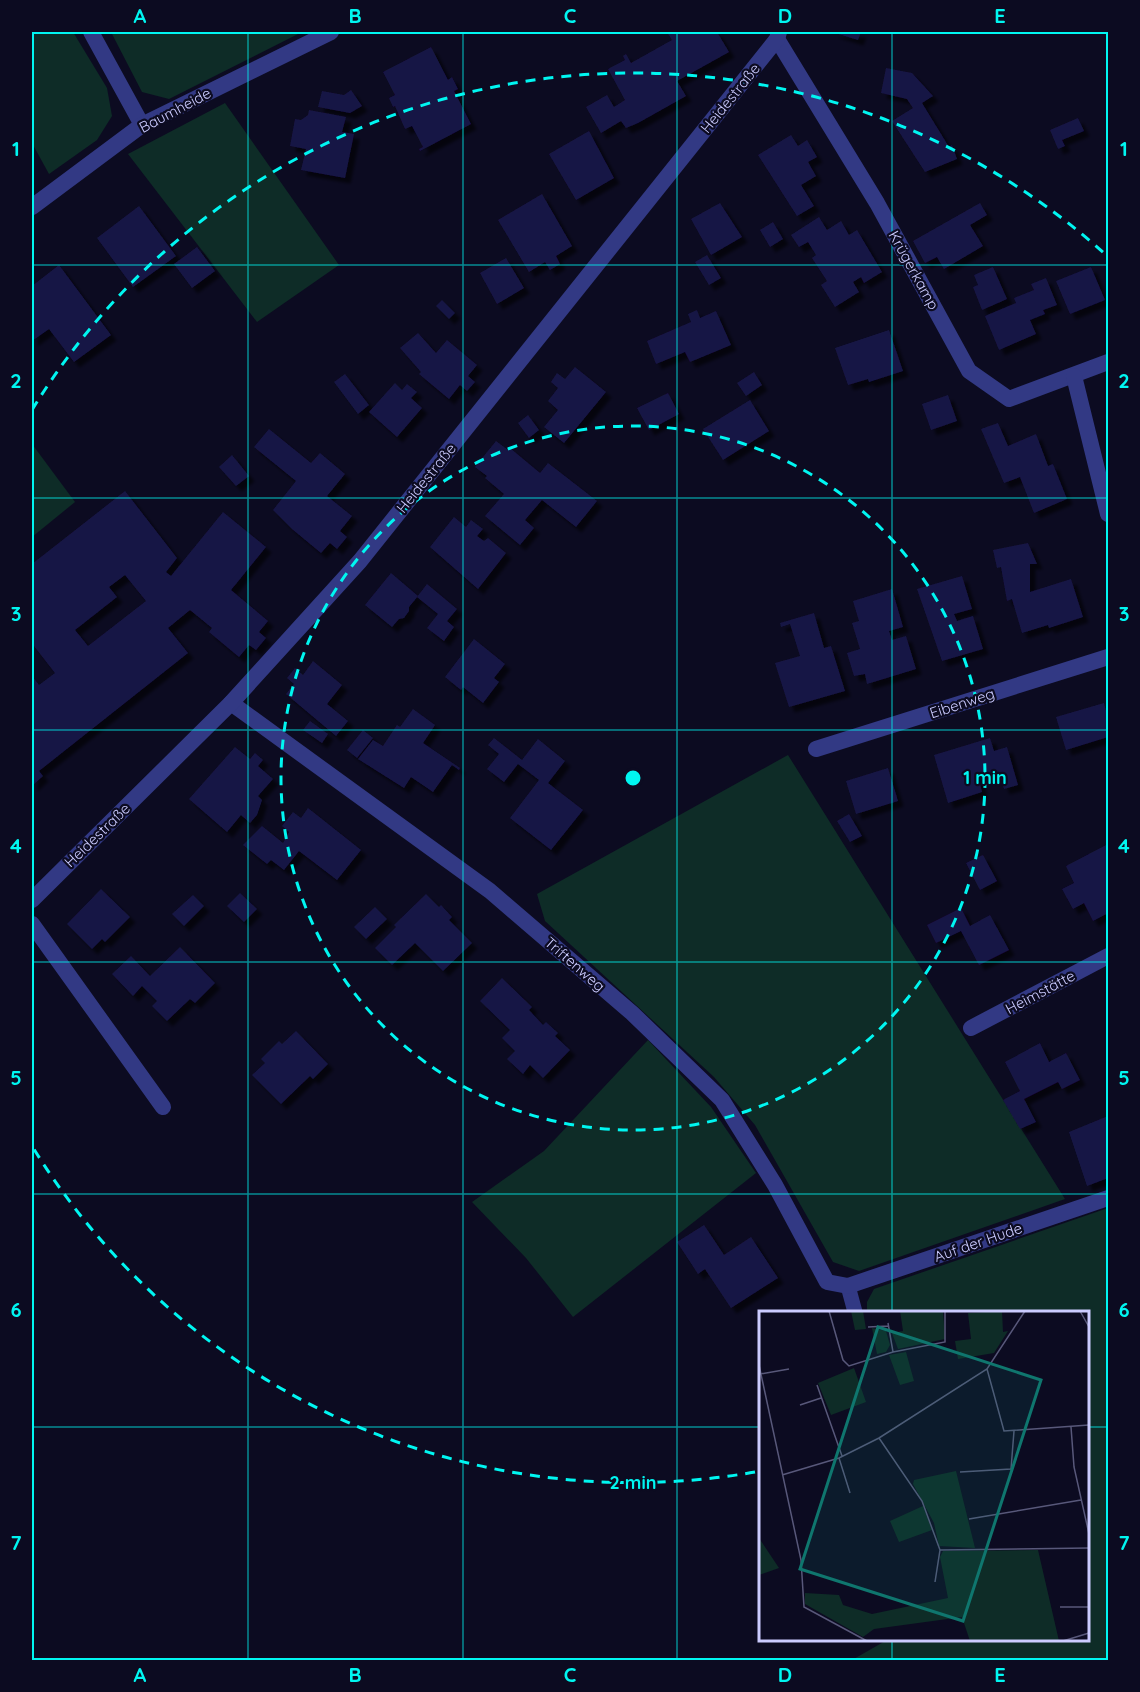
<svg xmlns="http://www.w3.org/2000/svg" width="1140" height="1692" viewBox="0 0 1140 1692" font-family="Quicksand,sans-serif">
<defs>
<filter id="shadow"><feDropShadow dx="5.5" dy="5.5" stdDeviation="1.5" flood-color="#0009"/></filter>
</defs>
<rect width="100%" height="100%" fill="#0c0b21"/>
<g fill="#0e2c27">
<polygon points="32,32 73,32 107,88 112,116 97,140 49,174 32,143"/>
<polygon points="111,32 302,32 169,99 142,92"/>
<polygon points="225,103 339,265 257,322 128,154"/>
<polygon points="32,444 75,502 32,537"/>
<polygon points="788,755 1065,1199 859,1271 833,1262 755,1125 714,1077 545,921 537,894"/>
<polygon points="648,1040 711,1107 756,1173 573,1317 526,1258 472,1202 544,1151"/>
<polygon points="1108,1208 1108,1660 852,1660 887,1640 1088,1640 1088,1312 867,1312 867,1302 874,1289"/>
</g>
<g fill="#191544" fill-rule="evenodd" filter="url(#shadow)">
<polygon points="667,32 717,32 729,52 677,81 686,96 638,123 626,128 621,121 601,133 586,107 607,95 614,107 625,100 608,69 625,60 623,56 626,54 631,63 672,40"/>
<polygon points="832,32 861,32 858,40"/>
<polygon points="431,47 448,80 452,77 458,89 454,91 471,124 420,151 419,149 423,147 412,126 405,129 395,106 393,107 389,98 395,95 383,72"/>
<polygon points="886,68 912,73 933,96 922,103 949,147 952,145 957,159 925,172 892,121 913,108 907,99 881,93"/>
<polygon points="351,90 362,106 350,113 318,107 322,91 344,95"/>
<polygon points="309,110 346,117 342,132 354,134 345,178 301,170 306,149 290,146 295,119 301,120 308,115"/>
<polygon points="1078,118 1084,131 1062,140 1065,146 1058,149 1050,130"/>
<polygon points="589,131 614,178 576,200 549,154"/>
<polygon points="791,135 798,146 807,140 817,157 808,162 816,176 801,185 814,206 797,216 758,155"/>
<polygon points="542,194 572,246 556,256 560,264 550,270 545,262 529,272 498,220"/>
<polygon points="720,203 742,237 711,255 691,219"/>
<polygon points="980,203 987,215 970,225 983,246 944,269 937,257 925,263 913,241"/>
<polygon points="139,206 176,256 133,287 97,238"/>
<polygon points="819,217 827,230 841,221 849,235 857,230 882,272 864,283 861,277 853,282 859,292 835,307 821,285 827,281 812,258 816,255 808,242 799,247 791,235"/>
<polygon points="773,222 783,239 770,247 760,230"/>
<polygon points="197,247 215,271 192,288 174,264"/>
<polygon points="707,255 721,278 709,285 695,262"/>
<polygon points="506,258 524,288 497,304 480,273"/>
<polygon points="59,265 111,335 74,362 49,329 32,341 32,286"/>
<polygon points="993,267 1007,299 982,310 973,287 978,285 974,275"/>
<polygon points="1091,267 1105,300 1070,314 1056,281"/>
<polygon points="1046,278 1057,305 1043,310 1045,314 1030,320 1036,334 999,350 985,316 1016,303 1014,298 1034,290 1031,284"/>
<polygon points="442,300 455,313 449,319 436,306"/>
<polygon points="697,310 700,318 716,311 731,345 690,362 685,352 656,364 647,341 691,322 688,314"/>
<polygon points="889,330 903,371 869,382 868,379 848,385 835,348"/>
<polygon points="418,333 436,353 447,340 477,365 468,376 475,382 467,391 460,385 449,399 419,374 421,372 400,348"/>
<polygon points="575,367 606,392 564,443 544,427 558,410 548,401 558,388 551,382 557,373 565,379"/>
<polygon points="754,372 762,385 746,396 737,383"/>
<polygon points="345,374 369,405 358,414 334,382"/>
<polygon points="395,383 402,390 407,384 417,392 411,398 422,408 397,437 369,412"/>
<polygon points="668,393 679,414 649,430 637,408"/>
<polygon points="948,395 957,421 931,430 922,404"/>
<polygon points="750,400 769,431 723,460 703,429"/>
<polygon points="528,415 539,430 529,438 518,423"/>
<polygon points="998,423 1008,446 1036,434 1048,466 1053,464 1067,499 1034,513 1020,477 1004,483 981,429"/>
<polygon points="269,429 311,463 320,453 345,474 327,496 352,516 340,531 347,537 337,549 330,543 321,553 292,529 273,510 296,481 254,447"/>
<polygon points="496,441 508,450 510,448 540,473 548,463 597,501 576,527 542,500 525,520 534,528 520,545 485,516 504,494 485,478 487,476 475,467"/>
<polygon points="232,455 249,476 236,486 219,467"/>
<path d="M125,491L177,558L166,572L171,576L223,512L266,547L231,590L268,621L259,632L266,638L256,650L249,645L239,657L209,632L212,628L190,610L168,628L188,653L39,771L43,776L32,786V676L39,685L55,673L34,646L32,647V564ZM125,575L146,601L88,646L75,630L117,597L109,587Z"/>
<polygon points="454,517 466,527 471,520 483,529 477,536 484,541 488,538 506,553 478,589 430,547"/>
<polygon points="1028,543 1037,564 1030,564 1030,592 1071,579 1083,617 1049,628 1048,625 1022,633 1012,599 1007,601 1001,567 997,568 993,550"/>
<polygon points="391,573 418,596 409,607 409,611 404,618 399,619 392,627 365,605"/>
<polygon points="962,576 972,609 954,614 957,621 973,616 983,649 942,661 917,589"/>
<polygon points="427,584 457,609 447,621 454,627 444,641 427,628 438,614 417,597"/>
<polygon points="892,589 903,627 889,631 892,640 906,636 916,669 867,684 865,674 854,676 847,653 860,649 852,623 859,621 853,601"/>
<polygon points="814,613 824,648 831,646 845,691 789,707 775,663 800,656 790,624 781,627 780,623"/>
<polygon points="474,639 505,664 494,678 499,682 483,703 463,687 461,690 445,677"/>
<polygon points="313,661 342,685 327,704 348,721 336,736 286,694 294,684 287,678 295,668 303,675"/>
<polygon points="1104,703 1108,719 1108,737 1066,750 1056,717"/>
<polygon points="413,709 435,725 423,743 460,768 459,770 452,765 433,792 411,777 404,788 358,759 373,740 383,746 397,725 400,727"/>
<polygon points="310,721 328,734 322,743 303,730"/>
<polygon points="363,730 373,738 357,758 347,750"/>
<polygon points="494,738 522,760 538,739 565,761 548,783 583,810 551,850 510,818 539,780 518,764 504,782 487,769 499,754 488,745"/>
<polygon points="990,738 994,751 1007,747 1018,785 1004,789 999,773 979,779 982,792 948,803 934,755"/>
<polygon points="235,747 250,759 255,753 263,760 258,766 273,779 258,796 262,800 257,815 250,823 241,815 227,832 189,799"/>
<polygon points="888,768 898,801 856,814 846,781"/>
<polygon points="308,808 361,850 337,880 299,851 284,870 271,860 267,864 243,845 262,826 283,843 289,832 282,826 293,812 301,818"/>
<polygon points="849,814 862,836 850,842 837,821"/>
<polygon points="1108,844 1108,913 1093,921 1084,903 1073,909 1062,889 1074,883 1066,866"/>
<polygon points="983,855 997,881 980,890 966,863"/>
<polygon points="101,889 130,917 105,942 102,939 92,949 67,924"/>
<polygon points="240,893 257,909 244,922 227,906"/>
<polygon points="426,894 439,907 441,905 452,917 449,920 472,943 443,971 415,943 392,965 375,948 396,927 394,925"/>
<polygon points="193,895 204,906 184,926 172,914"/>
<polygon points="375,907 387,919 366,939 354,927"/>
<polygon points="961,908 970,926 990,915 1009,950 979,965 961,931 936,943 927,925"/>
<polygon points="180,947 215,983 195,1003 190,999 167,1021 152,1006 157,1001 142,986 133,996 112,974 131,956 150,976"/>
<polygon points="502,978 532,1007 529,1010 543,1025 546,1022 558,1033 555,1036 570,1050 543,1078 530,1065 523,1074 507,1059 515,1051 502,1038 510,1030 480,1001"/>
<polygon points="296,1031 328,1064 313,1079 310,1076 281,1104 252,1075 265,1063 261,1059 279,1041 282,1044"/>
<polygon points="1040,1043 1049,1062 1066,1053 1080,1080 1062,1089 1058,1082 1024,1099 1036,1122 1020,1129 1003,1100 1020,1091 1005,1062"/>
<polygon points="1108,1116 1108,1178 1087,1186 1069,1132"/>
<polygon points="704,1225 724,1255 751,1237 778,1278 731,1308 705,1269 698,1274 677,1242"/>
</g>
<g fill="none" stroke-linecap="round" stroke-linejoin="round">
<polyline stroke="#323984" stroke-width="15" points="848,1286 855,1312"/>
<g stroke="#323984" stroke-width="16">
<polyline points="91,32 142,125"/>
<polyline points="777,39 877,203 969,371 1009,399 1108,362"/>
<polyline points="32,207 142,125 331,32"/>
<polyline points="1074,376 1108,514"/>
<polyline points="231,703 490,891 632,1013 722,1100 775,1185 827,1282 848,1286 1108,1198"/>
<polyline points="816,749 1108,657"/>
<polyline points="32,900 231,703 360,561 777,39 779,32"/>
<polyline points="32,924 163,1107"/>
<polyline points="971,1028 1108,956"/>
</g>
</g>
<path fill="none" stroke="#00f6f1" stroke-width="1.5" stroke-opacity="0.55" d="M248,32V1660M463,32V1660M677,32V1660M892,32V1312M32,265H1108M32,498H1108M32,730H1108M32,962H1108M32,1194H1108M32,1427H760M1088,1427H1108M892,1640V1660"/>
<g fill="none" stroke="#00f6f1" stroke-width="3" stroke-dasharray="10 8">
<circle cx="633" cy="778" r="352"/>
<path d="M755 1472A705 705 0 0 1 32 1146M32 410A705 705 0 0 1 1105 254"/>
</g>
<g text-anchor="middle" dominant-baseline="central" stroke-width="4.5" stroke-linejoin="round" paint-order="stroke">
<g font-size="15" fill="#cbcbff" stroke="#0c0b21">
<text transform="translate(730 98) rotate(-51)">Heidestraße</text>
<text transform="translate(175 110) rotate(-28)">Baumheide</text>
<text transform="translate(914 270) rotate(61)">Krügerkamp</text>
<text transform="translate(426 478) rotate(-51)">Heidestraße</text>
<text transform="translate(962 703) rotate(-18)">Eibenweg</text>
<text transform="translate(97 835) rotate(-44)">Heidestraße</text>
<text transform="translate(575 964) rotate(41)">Triftenweg</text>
<text transform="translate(1040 992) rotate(-28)">Heimstätte</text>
<text transform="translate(978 1242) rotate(-19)">Auf der Hude</text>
</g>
</g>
<g transform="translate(759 1311)">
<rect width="330" height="330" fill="#0c0b21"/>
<path d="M92,0H104L107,18L96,19ZM141,0H184L186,28L139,38L133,22L144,20ZM243,0L244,21L249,20L235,42L199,48L196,30L212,28L209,2ZM113,17L127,20L131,34L127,41L118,43ZM147,41L155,70L141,74L130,44ZM95,57L107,91L72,104L59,72ZM197,160L216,237L180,235L175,212L154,173L155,169ZM164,195L173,219L140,231L131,210ZM0,227L20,257L0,264ZM279,239L300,330H211L203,306L115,318L104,326L46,293V282L80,284L84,294L113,303L189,287L181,246L184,240Z" fill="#0e2c27"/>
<path fill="none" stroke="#58587a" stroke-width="1.5" d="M70,0L84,49L90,55L134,41L186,31V0M321,0L330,16M129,12L134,41M109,16L129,15M0,54L42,249L45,296L108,330M228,58L245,120L330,114M1,63L30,58M58,74L83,145M41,94L62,87M312,116L315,156L330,223M120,127L163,190L181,239M80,147L91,182M201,161L252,158L255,120M23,164L80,147L120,127L228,58L266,0M210,208L322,189M181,239L330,237M176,271L181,239M301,296H330M304,330L330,322"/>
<path fill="#0f766e" fill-opacity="0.15" stroke="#0f766e" stroke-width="3" d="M119,16L282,69L204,310L41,258Z"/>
<rect width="330" height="330" fill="none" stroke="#cbcbff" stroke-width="3"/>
</g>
<circle cx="633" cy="778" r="9" fill="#00f6f1" stroke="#0c0b21" stroke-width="3"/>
<g font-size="18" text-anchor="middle" font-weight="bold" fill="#00f6f1" stroke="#0c0b21" stroke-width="4.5" stroke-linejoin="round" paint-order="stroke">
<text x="985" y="784">1 min</text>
<text x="633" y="1489">2 min</text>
</g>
<rect width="1140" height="1692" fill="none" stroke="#0c0b21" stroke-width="66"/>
<rect x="33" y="33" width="1074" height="1626" fill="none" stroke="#00f6f1" stroke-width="2"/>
<g font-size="20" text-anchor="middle" font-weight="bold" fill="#00f6f1">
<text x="140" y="23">A</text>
<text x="355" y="23">B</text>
<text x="570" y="23">C</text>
<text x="785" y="23">D</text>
<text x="1000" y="23">E</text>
<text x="16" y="156">1</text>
<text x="1124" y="156">1</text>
<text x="16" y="388">2</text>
<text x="1124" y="388">2</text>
<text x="16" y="621">3</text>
<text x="1124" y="621">3</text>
<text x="16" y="853">4</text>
<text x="1124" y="853">4</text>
<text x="16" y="1085">5</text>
<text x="1124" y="1085">5</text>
<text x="16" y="1317">6</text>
<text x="1124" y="1317">6</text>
<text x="16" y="1550">7</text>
<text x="1124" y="1550">7</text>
<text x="140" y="1682">A</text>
<text x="355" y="1682">B</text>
<text x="570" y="1682">C</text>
<text x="785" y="1682">D</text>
<text x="1000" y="1682">E</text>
</g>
</svg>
